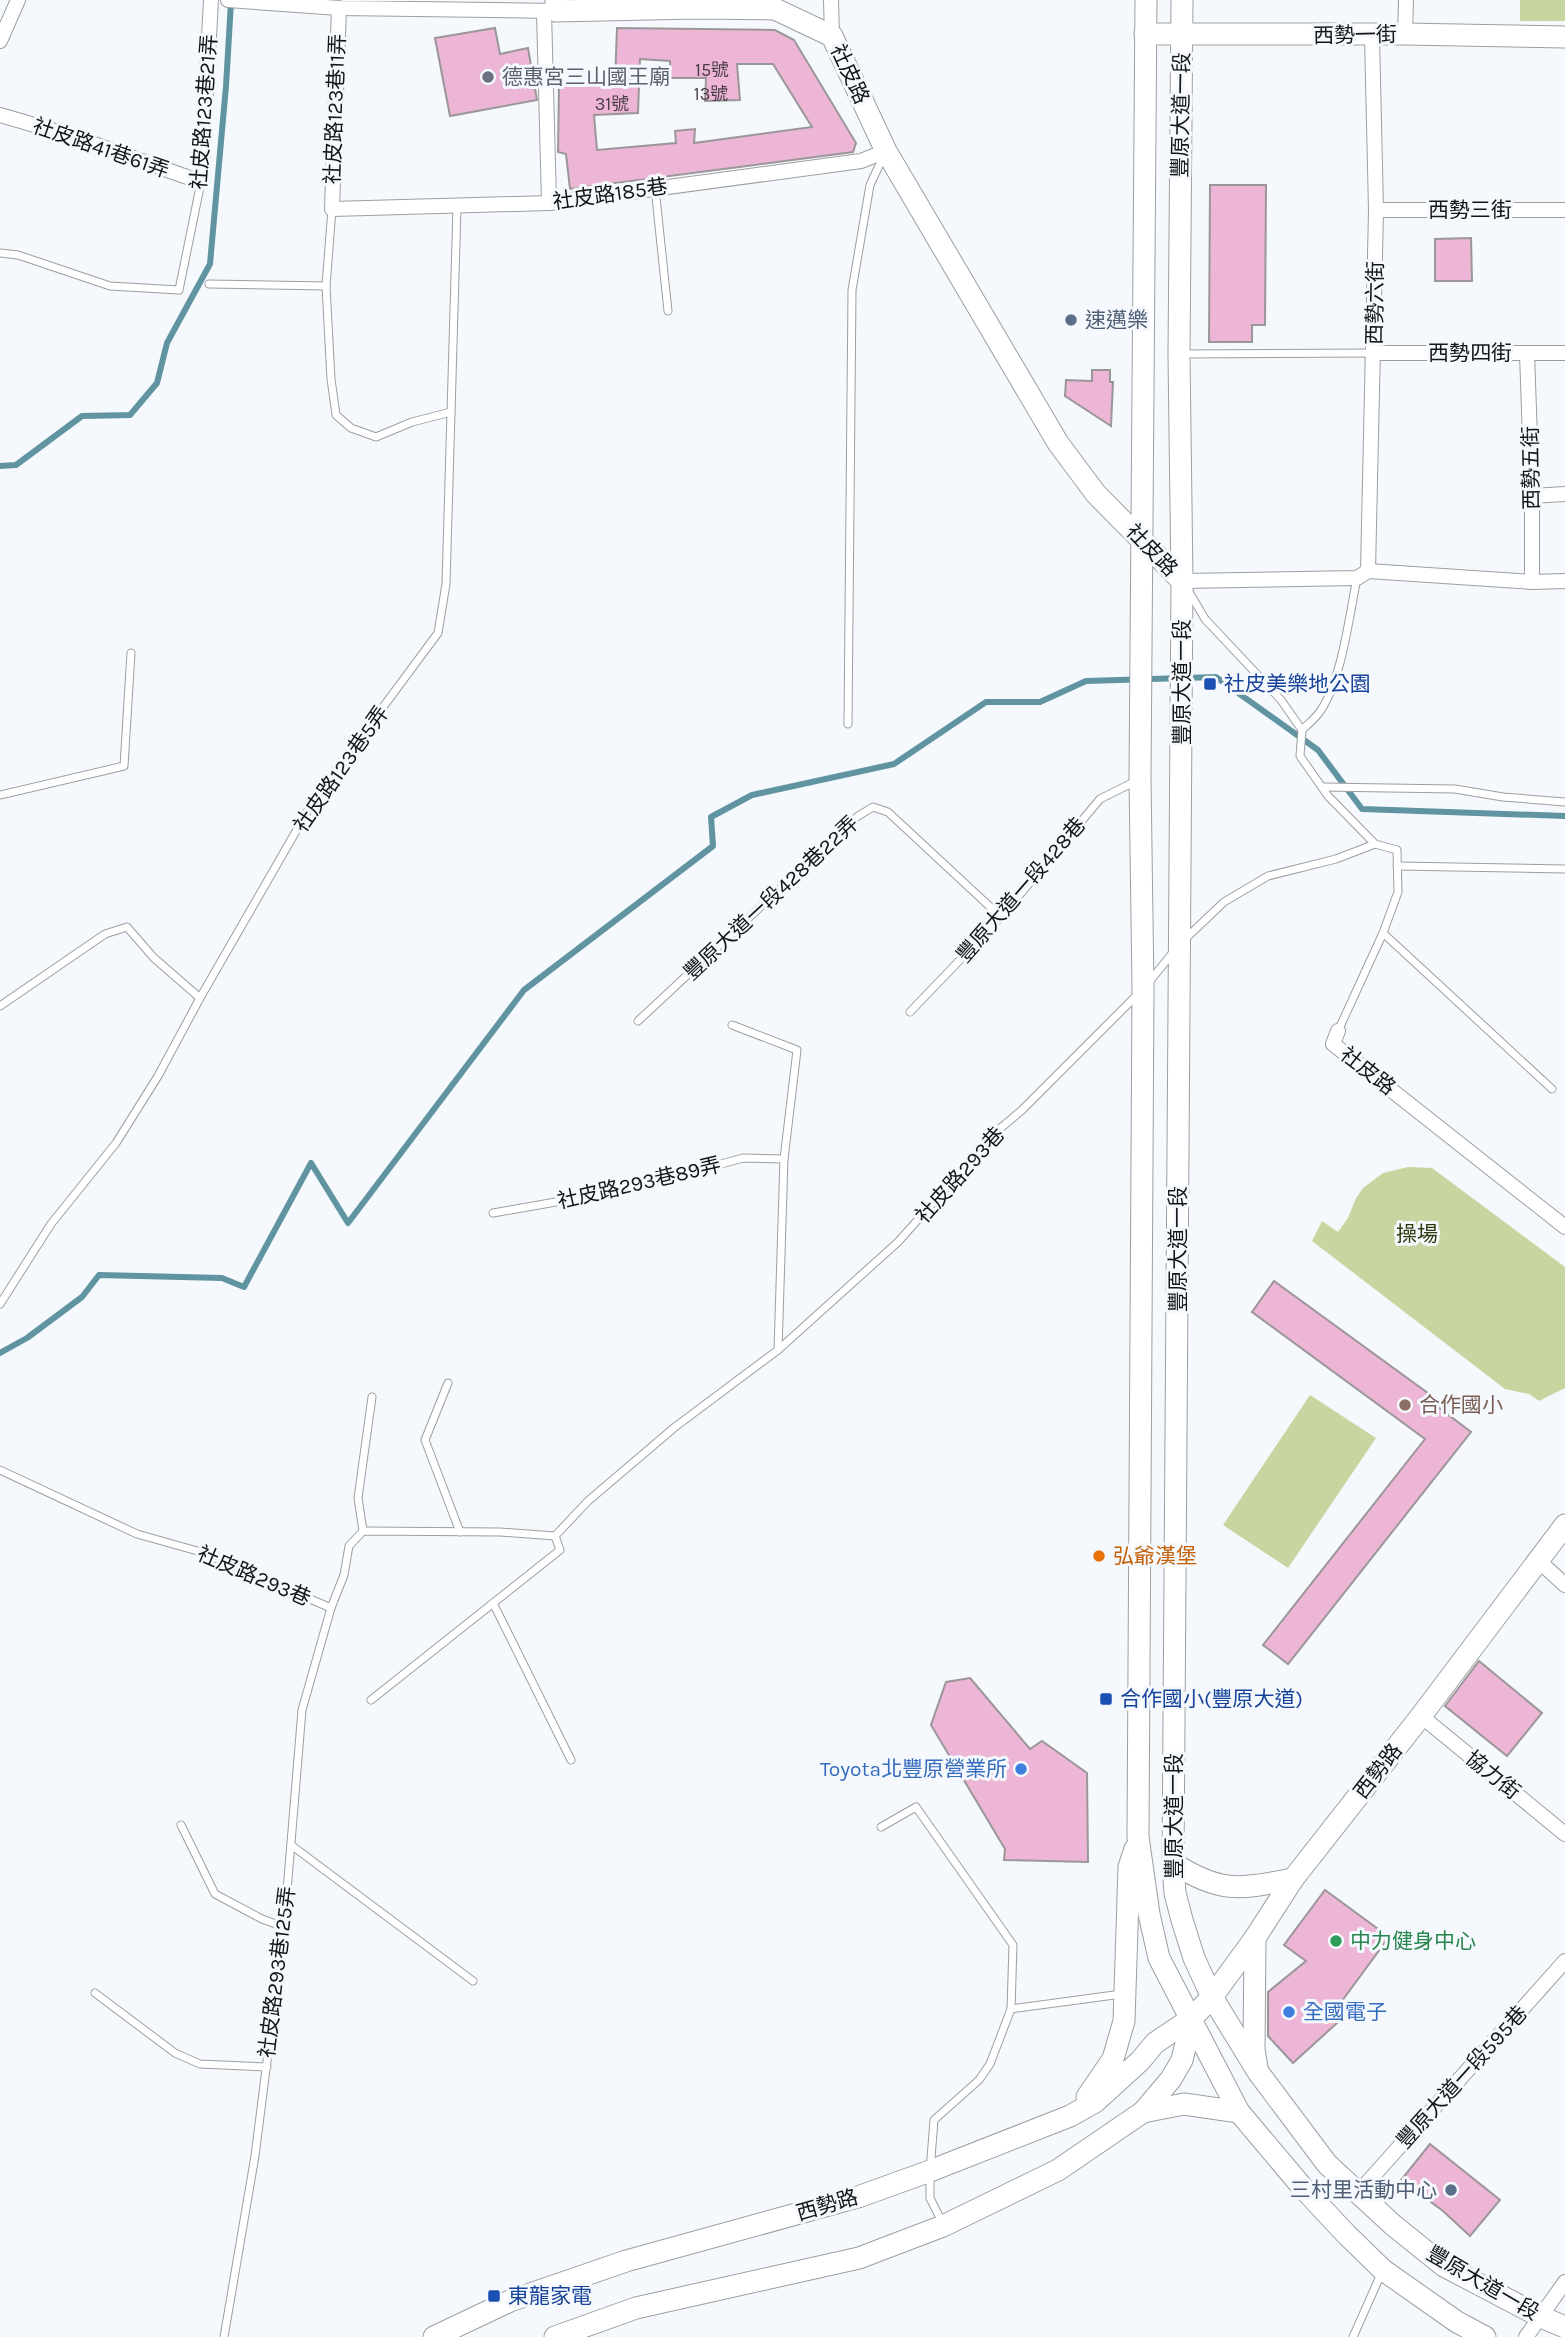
<svg xmlns="http://www.w3.org/2000/svg" width="1565" height="2337" viewBox="0 0 1565 2337" font-family="Karla,'Noto Sans TC',sans-serif">
<rect width="100%" height="100%" fill="#f5f8fc"/>
<g fill="#c7d6a0">
<rect x="1520" y="0" width="45" height="21"/>
<polygon points="1408,1167 1432,1168 1565,1267 1565,1388 1539,1401 1529,1394 1505,1389 1312,1241 1322,1221 1338,1232 1348,1218 1356,1198 1363,1188 1383,1173"/>
<polygon points="1310,1395 1376,1438 1288,1568 1223,1525"/>
</g>
<g fill="none" stroke-linecap="round" stroke-linejoin="round">
<g stroke="#6094a0" stroke-width="6">
<polyline points="0,466 16,465 82,416 130,415 157,383 167,343 210,264 226,86 231,2"/>
<polyline points="0,1353 27,1338 82,1297 99,1275 222,1278 244,1287 311,1163 348,1223 524,990 713,846 711,817 752,795 894,764 986,702 1040,702 1086,681 1216,677 1318,750 1362,809 1565,816"/>
</g>
</g>
<g fill="#edb5d6" stroke="#9b9799" stroke-width="2" fill-rule="evenodd">
<polygon points="495,28 500,54 528,48 537,100 450,116 435,38"/>
<path d="M617,28L775,30L794,40L856,143L853,152L570,189L566,154L558,152L559,85L615,81ZM640,59L670,61V78H706L705,101L740,100L737,64H773L812,127L694,143L695,129L675,131L676,143L597,150L594,115L638,113Z"/>
<polygon points="1210,185 1266,185 1265,325 1252,325 1252,342 1209,342"/>
<polygon points="1471,238 1472,281 1435,281 1435,239"/>
<polygon points="1092,370 1110,370 1110,382 1113,382 1111,426 1065,396 1066,380 1092,381"/>
<polygon points="1274,1281 1436,1399 1433,1403 1471,1432 1288,1664 1263,1645 1425,1439 1252,1312"/>
<polygon points="1479,1661 1542,1713 1507,1756 1445,1706"/>
<polygon points="970,1678 1030,1749 1042,1741 1087,1773 1088,1862 1004,1860 1005,1849 931,1725 946,1682"/>
<polygon points="1325,1890 1389,1937 1339,2005 1348,2013 1293,2063 1268,2036 1268,1992 1306,1961 1284,1945"/>
<polygon points="1430,2144 1500,2200 1470,2236 1443,2211 1401,2180"/>
</g>
<g fill="none" stroke-linecap="round" stroke-linejoin="round">
<defs>
<g id="lane">
<polyline points="655,188 668,311"/>
<polyline points="0,253 18,255 110,286 179,290 201,182"/>
<polyline points="209,284 326,286 332,209"/>
<polyline points="326,286 331,379 336,415 351,428 376,437 412,422 451,412"/>
<polyline points="1183,354 1374,353"/>
<polyline points="1188,590 1205,619 1281,700 1302,730 1300,756 1328,796 1375,844 1397,850 1398,892 1383,933 1338,1031"/>
<polyline points="848,724 852,290 870,185 884,155"/>
<path d="M1302,730C1308,724 1316,718 1321,710C1342,678 1349,617 1357,578"/>
<polyline points="1322,787 1455,789 1503,797 1565,802"/>
<polyline points="0,795 124,766 131,653"/>
<polyline points="1397,866 1565,869"/>
<polyline points="1383,933 1552,1089"/>
<polyline points="1185,939 1224,902 1268,876 1336,859 1375,844"/>
<polyline points="1149,982 1175,950"/>
<polyline points="0,1006 105,934 127,927 154,958 200,998"/>
<polyline points="910,1012 1001,917 1100,799 1136,781"/>
<polyline points="638,1021 858,816 873,807 888,812 1001,917"/>
<polyline points="493,1213 630,1189 743,1158 784,1159 797,1050 732,1025"/>
<polyline points="0,1304 51,1224 116,1143 158,1076 200,998 314,800 438,633 446,584 457,207"/>
<polyline points="778,1350 784,1159"/>
<polyline points="448,1383 425,1440 460,1532"/>
<polyline points="0,1470 137,1534 201,1552 331,1608"/>
<polyline points="363,1531 358,1498 372,1397"/>
<polyline points="493,1603 571,1760"/>
<polyline points="371,1700 560,1550 555,1536"/>
<polyline points="181,1825 215,1894 262,1919 284,1927"/>
<polyline points="881,1827 916,1807 1013,1945 1011,2009"/>
<polyline points="291,1845 473,1981"/>
<polyline points="95,1993 175,2053 200,2064 267,2067"/>
<polyline points="942,2222 930,2198 930,2171 934,2120 979,2080 990,2064 1011,2009 1122,1994"/>
<polyline points="224,2337 255,2156 284,1927 302,1710 331,1608 344,1575 349,1546 363,1531 500,1532 555,1536 588,1501 675,1427 778,1350 898,1242 996,1132 1022,1110 1139,993"/>
<polyline points="1353,2337 1381,2274"/>
</g>
<g id="street">
<polyline points="228,0 339,8 556,11"/>
<polyline points="831,0 832,36"/>
<polyline points="339,8 332,209 549,203 861,161 886,151"/>
<polyline points="544,12 549,203"/>
<polyline points="1405,34 1406,0"/>
<polyline points="0,41 18,0"/>
<polyline points="0,115 72,136 201,182 211,0"/>
<polyline points="1376,210 1565,210"/>
<polyline points="1374,353 1565,353"/>
<polyline points="1527,353 1532,496 1532,582"/>
<polyline points="1532,496 1565,494"/>
<polyline points="1368,571 1376,210 1372,36"/>
<polyline points="1182,581 1357,578 1368,571 1532,582 1565,581"/>
<polyline points="1338,1031 1333,1044 1565,1227"/>
<polyline points="1539,1561 1565,1585"/>
<polyline points="1421,1716 1565,1834"/>
<polyline points="1358,2193 1565,1961"/>
<polyline points="1526,2337 1565,2282"/>
</g>
<g id="secondary">
<polyline points="556,0 556,11 695,8 775,9 832,36 886,151 1058,443 1096,494 1182,581"/>
<polyline points="1146,0 1140,779 1143,989 1138,1837 1149,1914 1159,1958 1239,2112 1303,2188 1346,2234 1383,2270 1457,2322 1485,2337"/>
<polyline points="1182,0 1179,354 1182,581 1173,1863 1175,1893 1182,1920 1194,1958 1212,1997 1258,2072 1327,2164 1393,2225 1444,2266 1541,2317 1565,2327"/>
<polyline points="1145,34 1405,34 1565,37"/>
<path d="M1173,1863C1221,1894 1240,1889 1293,1879"/>
<polyline points="1255,1938 1254,2050 1257,2067"/>
<polyline points="1087,2097 1113,2059 1124,2021 1129,1867 1135,1849"/>
<polyline points="1143,2112 1184,2104 1239,2112"/>
<polyline points="434,2337 510,2301 626,2261 858,2197 930,2171 1070,2116 1095,2102 1140,2061 1155,2043 1192,2018 1212,1997 1255,1938 1293,1879 1421,1716 1565,1525"/>
<polyline points="555,2337 636,2308 859,2258 943,2226 1058,2170 1143,2112 1171,2079 1182,2060 1192,2018"/>
</g>
</defs>
<use href="#lane" stroke="#9c9fa2" stroke-width="9"/>
<use href="#street" stroke="#9c9fa2" stroke-width="16"/>
<use href="#secondary" stroke="#9c9fa2" stroke-width="23"/>
<use href="#lane" stroke="#fff" stroke-width="7"/>
<use href="#street" stroke="#fff" stroke-width="14"/>
<use href="#secondary" stroke="#fff" stroke-width="21"/>
</g>
<circle fill="#6b7280" stroke="#f5f8fc" stroke-width="2.5" cx="488" cy="77" r="7"/>
<g fill="#5c6f8a" stroke="#f5f8fc" stroke-width="2.5">
<circle cx="1071" cy="320" r="7"/>
<circle cx="1451" cy="2190" r="7"/>
</g>
<g fill="#1a4fb4" stroke="#f5f8fc" stroke-width="2.5">
<rect x="1203" y="677" width="14" height="14" rx="3.5"/>
<rect x="1099" y="1692" width="14" height="14" rx="3.5"/>
<rect x="487" y="2289" width="14" height="14" rx="3.5"/>
</g>
<circle fill="#8d6e63" stroke="#f5f8fc" stroke-width="2.5" cx="1405" cy="1405" r="7"/>
<circle fill="#e8710a" stroke="#f5f8fc" stroke-width="2.5" cx="1099" cy="1556" r="7"/>
<g fill="#3f7fe0" stroke="#f5f8fc" stroke-width="2.5">
<circle cx="1021" cy="1769" r="7"/>
<circle cx="1289" cy="2012" r="7"/>
</g>
<circle fill="#2e9e5b" stroke="#f5f8fc" stroke-width="2.5" cx="1336" cy="1941" r="7"/>
<g text-anchor="middle" dominant-baseline="central" stroke-width="6" stroke-linejoin="round" paint-order="stroke">
<g font-size="18" fill="#4a3d46">
<text x="712" y="70">15號</text>
<text x="711" y="94">13號</text>
<text x="612" y="104">31號</text>
</g>
<g font-size="21" fill="#141516" stroke="#f5f8fc">
<text transform="translate(1355 35) rotate(-1)">西勢一街</text>
<text transform="translate(850 74) rotate(65)">社皮路</text>
<text transform="translate(335 109) rotate(-88)">社皮路123巷11弄</text>
<text transform="translate(204 112) rotate(-86)">社皮路123巷21弄</text>
<text transform="translate(1181 115) rotate(-89)">豐原大道一段</text>
<text transform="translate(101 148) rotate(19)">社皮路41巷61弄</text>
<text transform="translate(610 194) rotate(-8)">社皮路185巷</text>
<text x="1470" y="210">西勢三街</text>
<text transform="translate(1375 303) rotate(-89)">西勢六街</text>
<text x="1470" y="353">西勢四街</text>
<text transform="translate(1531 468) rotate(-91)">西勢五街</text>
<text transform="translate(1152 550) rotate(46)">社皮路</text>
<text transform="translate(1182 682) rotate(-90)">豐原大道一段</text>
<text transform="translate(341 769) rotate(-55)">社皮路123巷5弄</text>
<text transform="translate(1021 890) rotate(-49)">豐原大道一段428巷</text>
<text transform="translate(771 898) rotate(-43)">豐原大道一段428巷22弄</text>
<text transform="translate(1368 1071) rotate(38)">社皮路</text>
<text transform="translate(960 1175) rotate(-48)">社皮路293巷</text>
<text transform="translate(639 1183) rotate(-13)">社皮路293巷89弄</text>
<text transform="translate(1178 1249) rotate(-90)">豐原大道一段</text>
<text transform="translate(254 1576) rotate(23)">社皮路293巷</text>
<text transform="translate(1378 1771) rotate(-52)">西勢路</text>
<text transform="translate(1493 1775) rotate(39)">協力街</text>
<text transform="translate(1174 1816) rotate(-90)">豐原大道一段</text>
<text transform="translate(277 1972) rotate(-83)">社皮路293巷125弄</text>
<text transform="translate(1462 2077) rotate(-48)">豐原大道一段595巷</text>
<text transform="translate(827 2205) rotate(-16)">西勢路</text>
<text transform="translate(1483 2283) rotate(30)">豐原大道一段</text>
</g>
<g font-size="21" fill="#5b616d" stroke="#f5f8fc" text-anchor="start">
<text x="502" y="77">德惠宮三山國王廟</text>
</g>
<g font-size="21" fill="#4e5e75" stroke="#f5f8fc" text-anchor="start">
<text x="1085" y="320">速邁樂</text>
<text x="1437" y="2190" text-anchor="end">三村里活動中心</text>
</g>
<g font-size="21" fill="#164399" stroke="#f5f8fc" text-anchor="start">
<text x="1224" y="684">社皮美樂地公園</text>
<text x="1120" y="1699">合作國小(豐原大道)</text>
<text x="508" y="2296">東龍家電</text>
</g>
<g font-size="21" fill="#2f380e" stroke="#f5f8fc">
<text x="1417" y="1234">操場</text>
</g>
<g font-size="21" fill="#785e54" stroke="#f5f8fc" text-anchor="start">
<text x="1419" y="1405">合作國小</text>
</g>
<g font-size="21" fill="#c56008" stroke="#f5f8fc" text-anchor="start">
<text x="1113" y="1556">弘爺漢堡</text>
</g>
<g font-size="21" fill="#366cbe" stroke="#f5f8fc" text-anchor="end">
<text x="1007" y="1769">Toyota北豐原營業所</text>
<text x="1303" y="2012" text-anchor="start">全國電子</text>
</g>
<g font-size="21" fill="#27864d" stroke="#f5f8fc" text-anchor="start">
<text x="1350" y="1941">中力健身中心</text>
</g>
</g>
</svg>
